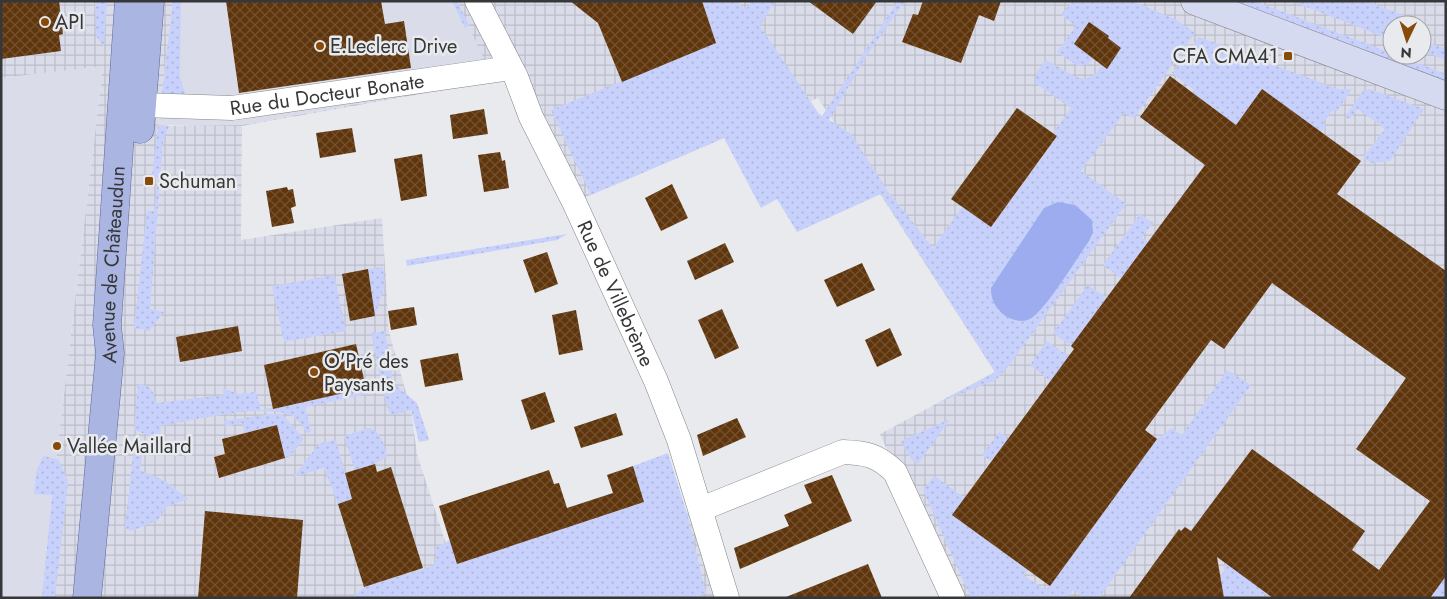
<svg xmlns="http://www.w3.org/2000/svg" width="1447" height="599" viewBox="0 0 1447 599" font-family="Jost,sans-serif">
<defs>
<pattern id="industrial-grid" width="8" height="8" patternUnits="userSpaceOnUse" patternTransform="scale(1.25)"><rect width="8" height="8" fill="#dadde9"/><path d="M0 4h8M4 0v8" fill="none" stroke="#bcbec9"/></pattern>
<pattern id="grass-dots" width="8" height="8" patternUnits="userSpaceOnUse" patternTransform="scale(1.25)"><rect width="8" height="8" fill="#c7d1fb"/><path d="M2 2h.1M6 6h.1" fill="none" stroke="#acb4d8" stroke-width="1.8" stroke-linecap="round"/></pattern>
<pattern id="building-cross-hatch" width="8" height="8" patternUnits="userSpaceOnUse" patternTransform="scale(1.25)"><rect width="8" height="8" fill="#5f350c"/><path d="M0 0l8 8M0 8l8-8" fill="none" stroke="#735131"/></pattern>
</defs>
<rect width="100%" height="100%" fill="#e8eaee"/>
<g fill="#dadde9">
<polygon points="173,1 457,1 494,79 241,125 158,125"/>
<polygon points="103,65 52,495 42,598 1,598 1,78"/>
</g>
<path fill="url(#industrial-grid)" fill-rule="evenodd" d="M1,1H173L158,125L169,126L241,125L493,79L457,1H1446V598H953L880,434L995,372L818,98L574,202L516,77L242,126L241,240L382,218L389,332L411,410L417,454L455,572L701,509L727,598H42L52,495L103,66L1,78ZM1392,25H1422V55H1392Z"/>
<g fill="url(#grass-dots)">
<polygon points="95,1 107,1 104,47 96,36"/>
<polygon points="173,1 181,1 180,77 186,96 162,93"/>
<polygon points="452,1 457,1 469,25 465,28"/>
<polygon points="702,1 736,1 746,9 751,1 775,1 760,26 819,114 822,116 898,1 905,1 867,55 829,120 851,134 887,190 933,248 962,207 991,227 1057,137 1053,133 1071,108 1035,83 1037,71 1046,60 1076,77 1086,79 1096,73 1102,65 1107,68 1121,49 1108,38 1109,36 1089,23 1074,44 1094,58 1088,64 1078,66 1057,52 1076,26 1061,15 1073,1 1132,1 1175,19 1195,33 1134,118 1124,113 1081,171 1126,204 1010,364 996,380 939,402 995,372 881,194 797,232 777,199 761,208 724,138 591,195 551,110 716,43"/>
<polygon points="1222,1 1254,1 1446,74 1446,85"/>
<polygon points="1291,1 1366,1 1408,17 1405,25 1392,25 1392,40"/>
<polygon points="1199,37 1338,89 1352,89 1337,111 1333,110 1323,122 1326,126 1321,132 1262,89 1236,125 1192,92 1194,90 1172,73"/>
<polygon points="1422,40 1446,49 1446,60 1422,51"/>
<polygon points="1370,89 1424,109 1390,161 1371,163 1363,157 1385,129 1358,109 1350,119 1345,117 1363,91"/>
<polygon points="158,125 169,126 163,141 150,309 164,312 149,331 134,328 147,211 154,211 158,177 152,177"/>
<polygon points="1140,214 1153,223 1142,237 1148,242 1121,278 1103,265"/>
<polygon points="567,234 557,240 407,266 406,260"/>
<polygon points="383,267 385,285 375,316 368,269"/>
<polygon points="334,275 346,331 284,342 272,286"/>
<polygon points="1088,285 1107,298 1071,346 1053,333"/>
<path d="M385,331L393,383L417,403L429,440L419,442L411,410L393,415L389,412L383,391L305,407L311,431L308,434C304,428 298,420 292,416C265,402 193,421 161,426L160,437L155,438L134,430L138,384C152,385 153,391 156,403L224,395L223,388L239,394L256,392L261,410L382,385L371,333Z"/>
<polygon points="1047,341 1137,405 1066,360 1050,381 1030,365"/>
<polygon points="1227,370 1251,385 1099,598 1084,598 1073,590 1068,598 971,598 923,490 934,476 965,498 952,515 1028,570 1024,576 1046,590 1157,439 1172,428 1182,435"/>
<polygon points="272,414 283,415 304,439 289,457 285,458 277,425 245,433 242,423 225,427 224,421"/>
<polygon points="950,419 918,464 911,459 901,441"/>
<path d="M369,428C382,432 384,445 387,457L375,464L355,470L344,436Z"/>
<polygon points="999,432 1009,438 991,461 982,455"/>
<polygon points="336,440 352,499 338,504 324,468 293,477 320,443"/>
<polygon points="668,453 687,514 706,593 694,598 351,598 364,587 433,566 437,559 434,549 450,540 457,563 644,502 633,466"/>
<polygon points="133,455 142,456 140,470 165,481 188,499 166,507 158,520 132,531 125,528"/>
<polygon points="43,456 58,459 68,481 55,598 42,598 52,495 34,494 36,473"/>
<polygon points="1226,563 1266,592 1262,598 1224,598 1219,579 1225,570 1223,568"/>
<polygon points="1446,576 1446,598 1430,598"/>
</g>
<path fill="#9cacef" d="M1058,202L1075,205L1092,220L1093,232L1089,241C1077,258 1045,311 1030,319C1022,323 1011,320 1004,315C995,307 991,300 991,288L1044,208Z"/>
<g fill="url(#building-cross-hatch)">
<polygon points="1,1 59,1 63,34 59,35 61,51 1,59"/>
<polygon points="226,1 381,1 385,24 404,21 411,68 239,93"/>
<polygon points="570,1 702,1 716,43 622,82 598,23"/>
<polygon points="808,1 877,1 853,34"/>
<polygon points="923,1 1001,1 994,21 979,15 961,63 902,42 913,14 918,15"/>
<polygon points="1089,22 1109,36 1108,38 1121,48 1107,69 1074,44"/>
<polygon points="1170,76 1236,125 1262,89 1361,161 1337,194 1446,271 1446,576 1430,598 1273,598 1217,557 1224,598 1129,598 1179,529 1181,531 1185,527 1191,531 1252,449 1365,531 1352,550 1379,570 1430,501 1356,449 1406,378 1272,283 1224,349 1211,340 1145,430 1157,439 1050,586 952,515 1074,349 1071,346 1205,165 1140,117"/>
<polygon points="1017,108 1057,136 991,227 951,199"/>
<polygon points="484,109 488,134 453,139 450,115"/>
<polygon points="352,128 356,152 320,158 316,133"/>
<polygon points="500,152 502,161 505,160 509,188 484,192 478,155"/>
<polygon points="422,154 427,196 401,201 394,159"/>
<polygon points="672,184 688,218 661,231 645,198"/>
<polygon points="287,187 288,190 293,189 296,206 291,208 294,223 272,227 266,191"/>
<polygon points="725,243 734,262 695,280 687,261"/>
<polygon points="547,252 558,284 535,293 523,260"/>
<polygon points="862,263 875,290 837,307 824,280"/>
<polygon points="368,269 375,316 350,321 342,274"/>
<polygon points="414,307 417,325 391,330 388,311"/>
<polygon points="722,309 739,348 715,359 698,320"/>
<polygon points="576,310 583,350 559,355 552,315"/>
<polygon points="238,326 242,351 180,362 176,337"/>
<polygon points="890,328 902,355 877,367 865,340"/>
<polygon points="356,344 366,388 273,409 264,365"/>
<polygon points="458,353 463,380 425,387 420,360"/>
<polygon points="545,392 555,422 531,430 521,400"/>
<polygon points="616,413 623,435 581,448 574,427"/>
<polygon points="737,418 746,437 703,456 697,435"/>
<polygon points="277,425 285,458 219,478 214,457 225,454 222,439"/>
<polygon points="375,464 377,472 391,467 423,568 364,587 338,504 352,499 345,473"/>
<polygon points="633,466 644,502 457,564 439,506 549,470 554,484 559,483 567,508 613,493 607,475"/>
<polygon points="832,475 852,521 740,569 734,548 789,526 784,515 812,503 804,485"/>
<polygon points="205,511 303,520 297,598 198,598"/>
<polygon points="868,564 882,598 786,598 786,597"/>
</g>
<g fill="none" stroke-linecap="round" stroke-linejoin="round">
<defs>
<g id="street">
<path id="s1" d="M477,1L516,77L531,117L574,202L656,381L679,440L727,598"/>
<path id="s2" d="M142,105L232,108L511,68"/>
<path d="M701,509L843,452C867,453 877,455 895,472L953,598"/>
</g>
<polyline id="secondary" points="1195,1 1446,96"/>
<g id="primary">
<polyline points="140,129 150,1"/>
<path id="s3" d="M87,598L110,353L107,325L129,1"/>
</g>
</defs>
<use href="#street" stroke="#84858a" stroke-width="25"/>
<use href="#secondary" stroke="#84858a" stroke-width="29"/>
<use href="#primary" stroke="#5e689a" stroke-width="29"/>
<use href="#street" stroke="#fff" stroke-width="24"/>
<use href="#secondary" stroke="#d5daf0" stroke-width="28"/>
<use href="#primary" stroke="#abb5e2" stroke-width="28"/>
</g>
<g fill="#874a09" stroke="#e8eaee" stroke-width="2">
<circle cx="45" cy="22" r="5"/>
<circle cx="320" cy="46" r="5"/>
<rect x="1283" y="51" width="10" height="10" rx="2.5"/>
<rect x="144" y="176" width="10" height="10" rx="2.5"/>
<circle cx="314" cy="372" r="5"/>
<circle cx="57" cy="446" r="5"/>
</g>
<g text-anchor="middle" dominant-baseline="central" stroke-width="5" stroke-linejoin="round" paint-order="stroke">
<g font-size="20" fill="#363738" stroke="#e8eaee" text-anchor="start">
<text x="55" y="22">API</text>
<text x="330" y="46">E.Leclerc Drive</text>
<text x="1278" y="56" text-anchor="end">CFA CMA41</text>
<text x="159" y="181">Schuman</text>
<text x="324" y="361">O'Pré des<tspan x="324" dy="23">Paysants</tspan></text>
<text x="67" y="446">Vallée Maillard</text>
</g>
<g font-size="20" fill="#363738" stroke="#e8eaee">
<text stroke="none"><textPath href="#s2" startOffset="186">Rue du Docteur Bonate</textPath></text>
<text stroke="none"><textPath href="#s3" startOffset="335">Avenue de Châteaudun</textPath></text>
<text stroke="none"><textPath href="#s1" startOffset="324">Rue de Villebrème</textPath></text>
</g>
</g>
<rect width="1447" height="599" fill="none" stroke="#363738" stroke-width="5"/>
<g transform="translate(1407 40) rotate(184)"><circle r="24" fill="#e8eaee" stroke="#a1a2a5"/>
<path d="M0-4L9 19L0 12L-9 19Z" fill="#874a09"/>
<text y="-8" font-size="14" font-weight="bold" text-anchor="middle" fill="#363738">N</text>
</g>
</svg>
